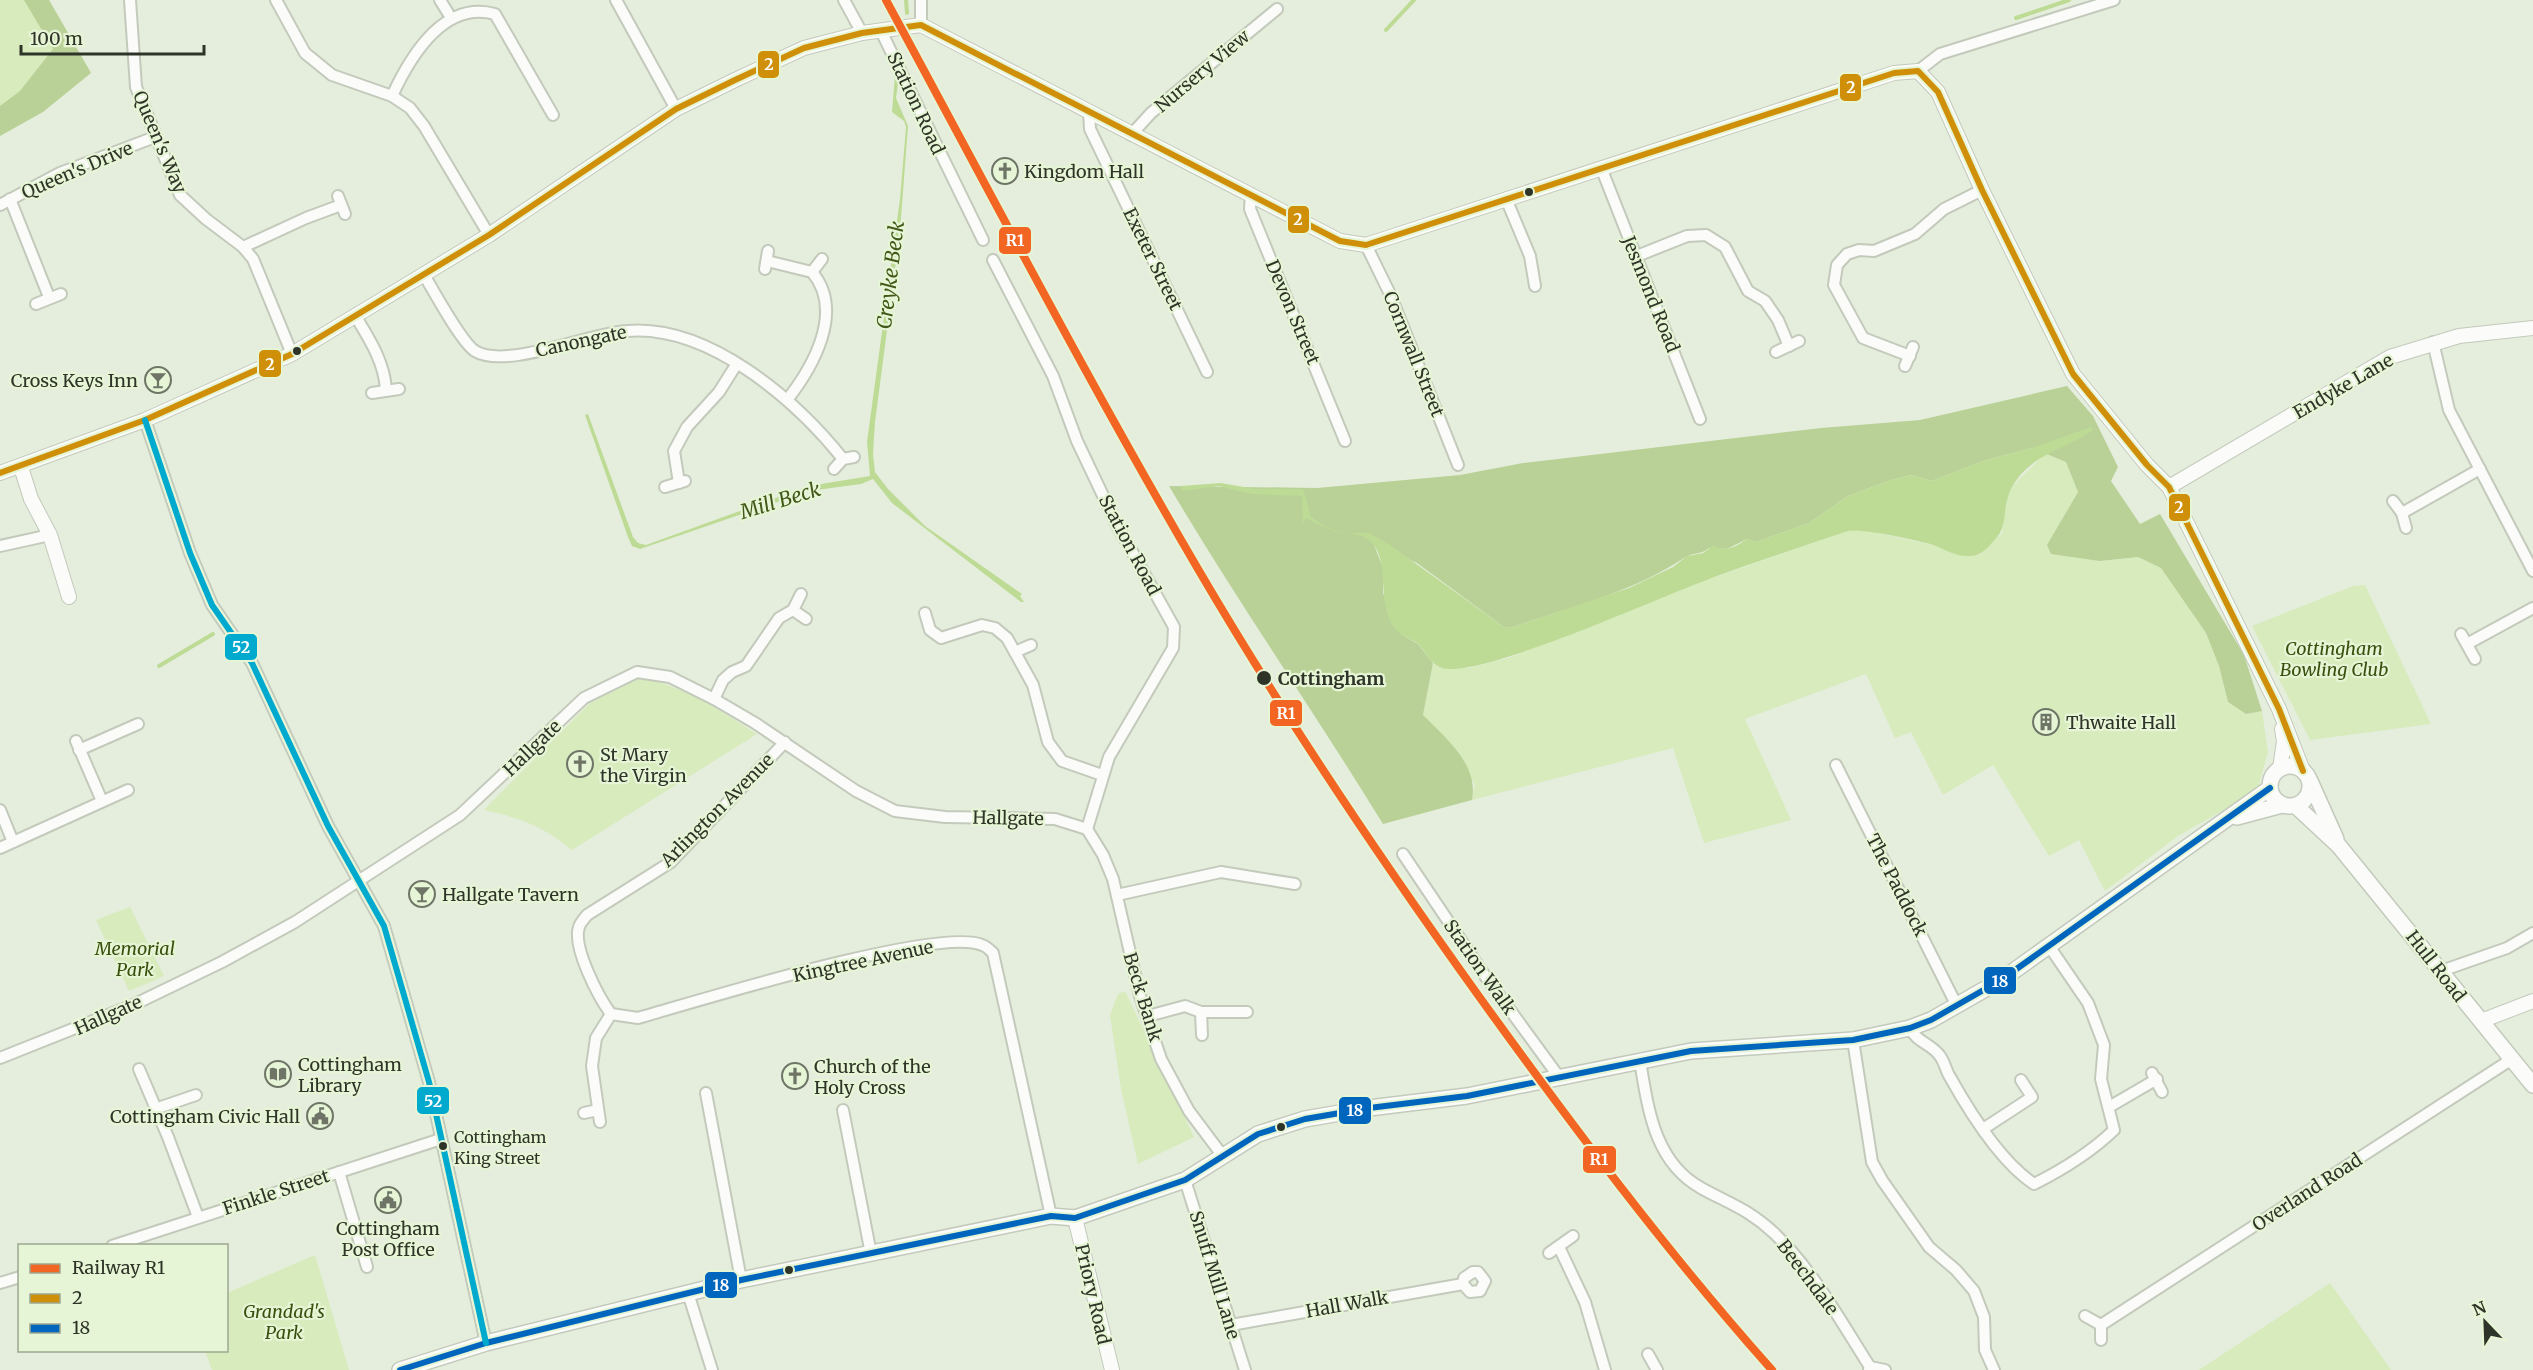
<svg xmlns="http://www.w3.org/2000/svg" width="2533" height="1370" viewBox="0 0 2533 1370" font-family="Merriweather,serif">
<rect width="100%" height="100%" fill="#e5eedc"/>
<g fill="#d7ebbd">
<polygon points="0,0 49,0 91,73 0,135"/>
<polygon points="2046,453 2066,462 2078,492 2061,521 2100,561 2138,557 2161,568 2206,633 2219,666 2228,702 2246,714 2262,711 2268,752 2257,791 2178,836 2105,891 2079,840 2049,856 1993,765 1943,795 1911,732 1895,738 1866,674 1745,719 1791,820 1704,843 1673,748 1472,800 1475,784 1423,715 1433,663 1442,668 1469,668 1508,658 1701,582 1848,531 1863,530 1929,544 1969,556 1981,554 2002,533 2007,498 2013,485"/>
<polygon points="2365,585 2431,724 2310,740 2252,626 2353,586"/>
<path d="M640,678C685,686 719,710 757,734L572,850C543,826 521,818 484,810L590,703Z"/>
<polygon points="130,907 164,976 129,991 96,920"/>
<polygon points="1125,991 1194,1137 1138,1164 1121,1089 1110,1015 1118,994"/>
<polygon points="315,1255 349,1370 212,1370 205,1351 226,1350 227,1293"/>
<polygon points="2330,1283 2391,1370 2199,1370"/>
</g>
<g fill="#b9d197">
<polygon points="24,0 49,0 91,73 43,112 0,136 0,106 20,91 53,49"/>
<path d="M2067,386L2093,416L2118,467L2111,481L2140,524L2160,514L2244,655L2262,711L2246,714L2228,702L2219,666L2206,633L2161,568L2138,557L2100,561L2051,554L2047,545L2078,492L2066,462L2032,448L1983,461L1932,481L1911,475L1891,480L1848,496L1809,523L1756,542L1747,539L1727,549L1709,548C1701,555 1692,552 1684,558C1631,593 1570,607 1510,628L1504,627L1417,563L1373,542L1383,568V593L1401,634L1418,644L1433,663L1423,715C1446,738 1479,765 1472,800L1383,824C1313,710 1237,601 1169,486L1317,488L1460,475L1523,463L1821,428L1920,420Z"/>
</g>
<g fill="#bddb95">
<polygon points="895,75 899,77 896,98 908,126 900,231 875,422 873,454 875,472 888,489 925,526 1022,594 1020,596 1024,602 1021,602 892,503 873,479 861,484 809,491 640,549 632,546 628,537 585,415 588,414 633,537 638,543 646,545 809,486 870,476 867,442 900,199 906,127 904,121 892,112"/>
<path d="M2091,427L2093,430C2067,449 2030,454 2012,487C2000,510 2011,526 1991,544C1986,549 1981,556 1969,556C1956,557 1943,548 1930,544C1910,539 1868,529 1848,531C1799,548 1748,564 1699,583C1653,600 1479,679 1442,668C1430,664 1426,651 1417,643C1412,640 1406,637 1401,634C1366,606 1405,537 1347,533H1369L1390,545L1504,627L1510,628L1629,588L1673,567L1687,556L1703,553L1714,545C1725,554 1737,546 1747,539L1756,542L1809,523L1848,496L1891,480L1911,475L1932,481L1983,461L2032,448Z"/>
<polygon points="1221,483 1255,489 1303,489 1311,517 1328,528 1346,533 1331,530 1306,518 1303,523 1302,496 1251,494 1219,486 1182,491 1181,486"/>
</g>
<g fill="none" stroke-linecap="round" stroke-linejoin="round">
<g stroke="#bddb95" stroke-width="4">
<polyline points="906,0 907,13"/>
<polyline points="2016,18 2069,0"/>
<polyline points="1386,30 1414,0"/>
<polyline points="159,666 213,634"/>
</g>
<defs>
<g id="minor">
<polyline points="130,0 136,87 180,195 206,219 243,247 253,259 292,354"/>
<polyline points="276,0 305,53 332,75 392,96 410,108 424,126 489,235"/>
<polyline points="440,0 448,13"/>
<polyline points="616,0 676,109"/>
<polyline points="844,0 862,33"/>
<polyline points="921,25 921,0"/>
<polyline points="881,31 983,240"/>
<polyline points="1918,71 1940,54 2114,0"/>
<path d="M392,96C410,57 444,0 495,14L553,115"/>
<polyline points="1089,112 1090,129 1207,372"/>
<polyline points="1131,135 1151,113 1277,9"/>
<polyline points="1602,170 1700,419"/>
<polyline points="1251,194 1250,209 1345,441"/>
<polyline points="338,196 345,214"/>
<polyline points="10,199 49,297"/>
<polyline points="1507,201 1530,256 1535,286"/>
<polyline points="0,205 60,173 155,137"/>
<polyline points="1366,245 1390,294 1458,465"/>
<polyline points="243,247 306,218 341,205"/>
<polyline points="1637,256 1687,236 1706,235 1725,247 1748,291 1765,301 1778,320 1789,346"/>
<polyline points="993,260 1053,376 1077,441 1116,523 1174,627 1173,648 1109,757 1087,829"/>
<path d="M767,261L812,272C845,311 813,367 787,400"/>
<polyline points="765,269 768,251"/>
<polyline points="812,272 822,259"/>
<path d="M424,275C434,291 461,342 475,351C506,370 589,333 627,331C708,324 795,399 843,459"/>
<polyline points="36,304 61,294"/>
<path d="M356,317C370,340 384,362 386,389"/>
<polyline points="2433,342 2449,410 2533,571"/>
<polyline points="1776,352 1799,341"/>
<polyline points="1910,356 1863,338 1834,285 1837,265 1847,254 1859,250 1874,251 1915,234 1944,209 1982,190"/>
<polyline points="1905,366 1913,347"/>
<polyline points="372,393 399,389"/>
<polyline points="145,420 190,553 212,605 252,663 328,826 384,926 429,1082 486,1343"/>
<polyline points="834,469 843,459 854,457"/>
<polyline points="679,483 674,451 687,427 719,392 736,365"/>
<polyline points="665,487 685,481"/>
<polyline points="2393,501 2402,513 2406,528"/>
<polyline points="2402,513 2480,469"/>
<polyline points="0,546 50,535"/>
<polyline points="793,610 806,619"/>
<polyline points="925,613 930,630 941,638 982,625 995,628 1007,638 1033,685 1048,742 1062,761 1102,775"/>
<polyline points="2461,634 2475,659"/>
<polyline points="2467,644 2533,608"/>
<polyline points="1015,652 1031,645"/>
<polyline points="714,699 723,680 732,672 746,666 779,618 793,610 801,594"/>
<polyline points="76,741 102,801"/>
<polyline points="79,750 138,724"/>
<polyline points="1836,765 1957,1006"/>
<polyline points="0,810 13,842"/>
<polyline points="1087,829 1103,855 1113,879 1140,996 1161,1059 1189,1111 1222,1155"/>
<polyline points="0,848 128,790"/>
<polyline points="1403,854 1483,973 1559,1077"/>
<polyline points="1117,895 1221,872 1295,884"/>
<polyline points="2441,971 2507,948 2533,933"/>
<polyline points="1201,1012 1202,1035"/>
<path d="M611,1014C599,998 572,947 579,927C580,923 585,918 587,915L671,862L785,742"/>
<polyline points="1148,1016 1185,1006 1201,1012 1247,1012"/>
<path d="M1910,1028C1916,1042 1932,1044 1940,1056C1945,1063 1946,1071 1950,1077C1969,1111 2001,1162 2034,1184C2062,1170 2091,1152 2114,1130L2101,1079L2104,1045L2088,1003L2049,946"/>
<polyline points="1853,1040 1872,1162 1882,1180 1929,1247 1956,1270 1974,1291 1984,1317 1985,1350 1994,1370"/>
<polyline points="0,1058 133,1005 222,962 295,922 460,815 584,698 637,672 670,677 714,699 755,723 856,791 895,811 945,817 1055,819 1087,829"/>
<path d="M1640,1061C1648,1108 1654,1162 1701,1188C1730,1204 1748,1209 1774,1233C1813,1270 1841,1322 1870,1367"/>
<polyline points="139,1069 168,1137 198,1217"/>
<polyline points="2152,1073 2162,1092"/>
<polyline points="706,1093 741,1280"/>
<polyline points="2109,1107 2157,1079"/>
<polyline points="155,1109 196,1095"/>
<polyline points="843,1110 871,1254"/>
<polyline points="584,1113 598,1110"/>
<path d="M600,1122L592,1066L596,1038L611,1014L638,1018C695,1002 938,926 982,945C986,946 990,950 993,953L1051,1216"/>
<polyline points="1983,1129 2032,1097 2021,1080"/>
<polyline points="339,1172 367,1267"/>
<polyline points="1185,1180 1245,1370"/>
<polyline points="112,1246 441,1139"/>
<polyline points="1559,1247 1585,1302 1605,1370"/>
<polyline points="1549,1253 1573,1236"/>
<polyline points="0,1283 20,1277"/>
<polyline points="688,1293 712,1370"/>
<polyline points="2085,1316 2101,1325 2101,1340"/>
<polyline points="1231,1325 1463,1284 1470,1292 1480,1291 1485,1281 1478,1272 1473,1272 1464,1278 1463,1284"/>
<polyline points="2101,1325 2512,1059"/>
<polyline points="1648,1354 1657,1370"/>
<polyline points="1869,1370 1870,1367 1885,1370"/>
</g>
<g id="tertiary">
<polyline points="21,467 31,499 50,535 69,597"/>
<polyline points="0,473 145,420 292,354 489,235 676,109 735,80 804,48 862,33 921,25 1340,241 1366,245 1894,73 1918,71 1938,92 1982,190 2073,374 2147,465 2169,487 2279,709 2303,771"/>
<polyline points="2169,487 2390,357 2459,336 2533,328"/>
<polyline points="2280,769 2284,741 2282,729"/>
<polyline points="2481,1021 2533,1001"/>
<polyline points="1075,1218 1112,1370"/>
</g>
<g id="secondary">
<circle cx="2290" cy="786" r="20"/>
<polyline points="2310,781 2336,839"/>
<polyline points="2296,806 2339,846 2533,1085"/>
<polyline points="2237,817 2282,805"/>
<polyline points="400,1370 486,1343 741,1280 1051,1216 1075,1218 1185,1180 1258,1134 1305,1119 1369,1108 1467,1096 1691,1051 1853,1040 1910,1028 1931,1020 2001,980 2270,788"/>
</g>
</defs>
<use href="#minor" stroke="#c3cabc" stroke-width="14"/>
<use href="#tertiary" stroke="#c3cabc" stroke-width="16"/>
<use href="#secondary" stroke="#c3cabc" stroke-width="18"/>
<use href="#minor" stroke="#fbfcfa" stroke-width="10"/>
<use href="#tertiary" stroke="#fbfcfa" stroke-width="14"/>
<use href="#secondary" stroke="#fbfcfa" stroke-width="15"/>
<path stroke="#d6d8d3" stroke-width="4" stroke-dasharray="10 10" stroke-linecap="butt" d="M886,0C989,190 1089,383 1198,569C1284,716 1379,857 1478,995C1571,1124 1666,1251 1772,1370"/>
<defs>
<polyline id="bus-1" points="0,473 145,420 292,354 489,235 676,109 735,80 804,48 862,33 921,25 1340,241 1366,245 1894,73 1918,71 1938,92 1982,190 2073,374 2147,465 2169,487 2279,709 2303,771"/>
<polyline id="bus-2" points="400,1370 486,1343 741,1280 1051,1216 1075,1218 1185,1180 1258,1134 1305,1119 1369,1108 1467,1096 1691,1051 1853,1040 1910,1028 1931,1020 2001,980 2270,788"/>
<polyline id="bus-3" points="145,420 190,553 212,605 252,663 328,826 384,926 429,1082 486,1343"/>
</defs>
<use href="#bus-1" stroke="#e6f5d5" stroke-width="10"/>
<use href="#bus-2" stroke="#e6f5d5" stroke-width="10"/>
<use href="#bus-3" stroke="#e6f5d5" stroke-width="10"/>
<use href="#bus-1" stroke="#cf8f08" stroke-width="6"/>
<use href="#bus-2" stroke="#0065bd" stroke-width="6"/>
<use href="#bus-3" stroke="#00a9ce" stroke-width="6"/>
<defs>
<path id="rail-1" d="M886,0C989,190 1089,383 1198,569C1284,716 1379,857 1478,995C1571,1124 1666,1251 1772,1370"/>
</defs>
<use href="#rail-1" stroke="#e6f5d5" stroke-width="12"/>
<use href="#rail-1" stroke="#f26522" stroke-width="8"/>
</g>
<defs>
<symbol id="church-ring" viewBox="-11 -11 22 22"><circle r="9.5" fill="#e6f5d5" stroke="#6e7567" stroke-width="1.5"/><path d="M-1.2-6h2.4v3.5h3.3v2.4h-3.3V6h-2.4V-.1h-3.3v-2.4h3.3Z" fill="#6e7567"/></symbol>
<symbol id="bar-ring" viewBox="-11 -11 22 22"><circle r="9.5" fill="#e6f5d5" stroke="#6e7567" stroke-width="1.5"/><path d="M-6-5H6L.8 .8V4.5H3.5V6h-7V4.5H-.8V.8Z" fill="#6e7567"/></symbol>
<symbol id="building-ring" viewBox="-11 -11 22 22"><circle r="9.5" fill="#e6f5d5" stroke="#6e7567" stroke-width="1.5"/><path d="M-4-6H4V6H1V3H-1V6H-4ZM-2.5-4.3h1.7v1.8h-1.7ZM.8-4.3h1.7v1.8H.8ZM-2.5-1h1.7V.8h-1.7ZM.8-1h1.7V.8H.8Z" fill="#6e7567"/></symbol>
<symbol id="library-ring" viewBox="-11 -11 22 22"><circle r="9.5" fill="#e6f5d5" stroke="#6e7567" stroke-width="1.5"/><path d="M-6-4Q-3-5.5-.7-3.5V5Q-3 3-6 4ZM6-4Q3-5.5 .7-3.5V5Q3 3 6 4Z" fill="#6e7567"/></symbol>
<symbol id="civic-ring" viewBox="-11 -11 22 22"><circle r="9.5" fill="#e6f5d5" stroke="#6e7567" stroke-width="1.5"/><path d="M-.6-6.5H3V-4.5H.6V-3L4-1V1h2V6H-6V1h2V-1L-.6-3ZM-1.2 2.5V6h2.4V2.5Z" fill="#6e7567"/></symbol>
</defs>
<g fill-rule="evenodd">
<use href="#church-ring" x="990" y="156" width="30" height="30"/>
<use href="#bar-ring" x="143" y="365" width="30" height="30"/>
<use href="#building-ring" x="2031" y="707" width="30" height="30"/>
<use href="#church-ring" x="565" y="749" width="30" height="30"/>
<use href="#bar-ring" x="407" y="879" width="30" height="30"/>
<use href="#library-ring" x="263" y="1059" width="30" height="30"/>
<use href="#church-ring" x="780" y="1061" width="30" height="30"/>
<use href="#civic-ring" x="305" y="1101" width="30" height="30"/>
<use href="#civic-ring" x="373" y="1185" width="30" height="30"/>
</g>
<g fill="#2e3428" stroke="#e6f5d5" stroke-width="2">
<circle cx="1529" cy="192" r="5"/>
<circle cx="297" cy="351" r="5"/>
<circle cx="1264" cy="678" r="8"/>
<circle cx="1281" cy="1127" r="5"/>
<circle cx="443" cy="1146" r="5"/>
<circle cx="789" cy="1270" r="5"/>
</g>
<g text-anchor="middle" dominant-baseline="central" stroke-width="4.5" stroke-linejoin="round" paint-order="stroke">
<g font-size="16" fill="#2e3428" stroke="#e6f5d5" text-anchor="start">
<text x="454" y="1137">Cottingham<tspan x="454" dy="21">King Street</tspan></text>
</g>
<g font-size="18" fill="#2e3428" stroke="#e6f5d5">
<text transform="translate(1202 71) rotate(-40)">Nursery View</text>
<text transform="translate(916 103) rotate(65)">Station Road</text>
<text transform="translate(160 142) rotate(67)">Queen's Way</text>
<text transform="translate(77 170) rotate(-23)">Queen's Drive</text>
<text transform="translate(1153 259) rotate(64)">Exeter Street</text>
<text transform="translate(1651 294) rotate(68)">Jesmond Road</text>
<text transform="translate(1293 312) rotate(67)">Devon Street</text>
<text transform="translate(581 341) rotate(-12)">Canongate</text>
<text transform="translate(1414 354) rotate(68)">Cornwall Street</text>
<text transform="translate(2343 386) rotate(-30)">Endyke Lane</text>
<text transform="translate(1130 545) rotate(62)">Station Road</text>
<text transform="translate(532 748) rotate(-44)">Hallgate</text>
<text transform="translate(717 810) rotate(-45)">Arlington Avenue</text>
<text transform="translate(1008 818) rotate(1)">Hallgate</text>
<text transform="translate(1897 885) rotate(63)">The Paddock</text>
<text transform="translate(863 961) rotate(-12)">Kingtree Avenue</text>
<text transform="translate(2436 966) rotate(52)">Hull Road</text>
<text transform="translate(1480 967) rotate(55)">Station Walk</text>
<text transform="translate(1143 997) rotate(73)">Beck Bank</text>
<text transform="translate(108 1015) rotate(-24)">Hallgate</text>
<text transform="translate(276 1192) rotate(-18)">Finkle Street</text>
<text transform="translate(2307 1192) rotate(-33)">Overland Road</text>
<text transform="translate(1215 1275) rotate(73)">Snuff Mill Lane</text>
<text transform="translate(1808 1277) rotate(53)">Beechdale</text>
<text transform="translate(1093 1294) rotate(77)">Priory Road</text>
<text transform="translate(1347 1304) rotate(-10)">Hall Walk</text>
</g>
<g font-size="18" fill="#2e3428" stroke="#e6f5d5" text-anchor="start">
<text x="1024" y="171">Kingdom Hall</text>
<text x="138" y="380" text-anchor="end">Cross Keys Inn</text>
<text x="2066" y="722">Thwaite Hall</text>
<text x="600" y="754">St Mary<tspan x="600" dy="21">the Virgin</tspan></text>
<text x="442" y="894">Hallgate Tavern</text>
<text x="298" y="1064">Cottingham<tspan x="298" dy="21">Library</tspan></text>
<text x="814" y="1066">Church of the<tspan x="814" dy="21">Holy Cross</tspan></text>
<text x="300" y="1116" text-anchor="end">Cottingham Civic Hall</text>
<text x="388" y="1228" text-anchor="middle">Cottingham<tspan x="388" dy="21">Post Office</tspan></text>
</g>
<g font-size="18" font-style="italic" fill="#38500e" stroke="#e6f5d5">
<text x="2334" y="648">Cottingham<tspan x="2334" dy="21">Bowling Club</tspan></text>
<text x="135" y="948">Memorial<tspan x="135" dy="21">Park</tspan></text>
<text x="284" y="1311">Grandad's<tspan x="284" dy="21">Park</tspan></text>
</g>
<g font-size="18" font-weight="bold" fill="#2e3428" stroke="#e6f5d5" text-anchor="start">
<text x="1278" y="678">Cottingham</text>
</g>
<g font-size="20" font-style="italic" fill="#405818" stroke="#e6f5d5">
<text transform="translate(890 275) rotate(-83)">Creyke Beck</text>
<text transform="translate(780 500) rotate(-17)">Mill Beck</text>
</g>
</g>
<g stroke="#e6f5d5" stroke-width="2">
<rect x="757" y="50" width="23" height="29" rx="6" fill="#cf8f08"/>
<rect x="1839" y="73" width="23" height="29" rx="6" fill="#cf8f08"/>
<rect x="1287" y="205" width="23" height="29" rx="6" fill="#cf8f08"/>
<rect x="998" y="226" width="34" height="29" rx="6" fill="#f26522"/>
<rect x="258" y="349" width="24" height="29" rx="6" fill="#cf8f08"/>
<rect x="2168" y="493" width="23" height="29" rx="6" fill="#cf8f08"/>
<rect x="224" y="633" width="34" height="28" rx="6" fill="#00a9ce"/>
<rect x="1269" y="699" width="34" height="28" rx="6" fill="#f26522"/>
<rect x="1983" y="966" width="34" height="29" rx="6" fill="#0065bd"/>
<rect x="416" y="1086" width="34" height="29" rx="6" fill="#00a9ce"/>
<rect x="1338" y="1096" width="34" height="29" rx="6" fill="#0065bd"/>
<rect x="1582" y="1145" width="35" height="29" rx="6" fill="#f26522"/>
<rect x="704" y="1271" width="34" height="28" rx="6" fill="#0065bd"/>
</g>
<g font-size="16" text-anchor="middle" font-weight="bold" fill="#fff">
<text x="769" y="70">2</text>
<text x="1851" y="93">2</text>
<text x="1298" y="225">2</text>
<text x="1015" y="246">R1</text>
<text x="270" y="370">2</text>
<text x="2179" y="513">2</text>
<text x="241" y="653">52</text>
<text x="1286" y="719">R1</text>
<text x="2000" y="987">18</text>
<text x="433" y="1107">52</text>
<text x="1355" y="1116">18</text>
<text x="1599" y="1165">R1</text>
<text x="721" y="1291">18</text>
</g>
<rect x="18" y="1244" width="210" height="108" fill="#e6f5d5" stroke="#9ca890" stroke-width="1.5"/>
<rect x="30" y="1264" width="30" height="9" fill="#f26522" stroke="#9ca890" stroke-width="1.5"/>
<text x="72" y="1274" font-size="18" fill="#2e3428">Railway R1</text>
<rect x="30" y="1294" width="30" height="9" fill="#cf8f08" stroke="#9ca890" stroke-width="1.5"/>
<text x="72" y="1304" font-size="18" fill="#2e3428">2</text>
<rect x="30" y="1324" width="30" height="9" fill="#0065bd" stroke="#9ca890" stroke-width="1.5"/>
<text x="72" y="1334" font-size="18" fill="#2e3428">18</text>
<g transform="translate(2485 1322) rotate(337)" stroke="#e6f5d5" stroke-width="4.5" paint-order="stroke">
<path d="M0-4.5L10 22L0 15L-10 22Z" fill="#2e3428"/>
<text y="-9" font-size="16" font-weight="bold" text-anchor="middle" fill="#2e3428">N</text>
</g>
<path d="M21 45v9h183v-9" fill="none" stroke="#2e3428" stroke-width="3"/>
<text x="30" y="45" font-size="18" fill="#2e3428" stroke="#e6f5d5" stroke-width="4.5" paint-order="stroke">100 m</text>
</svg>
